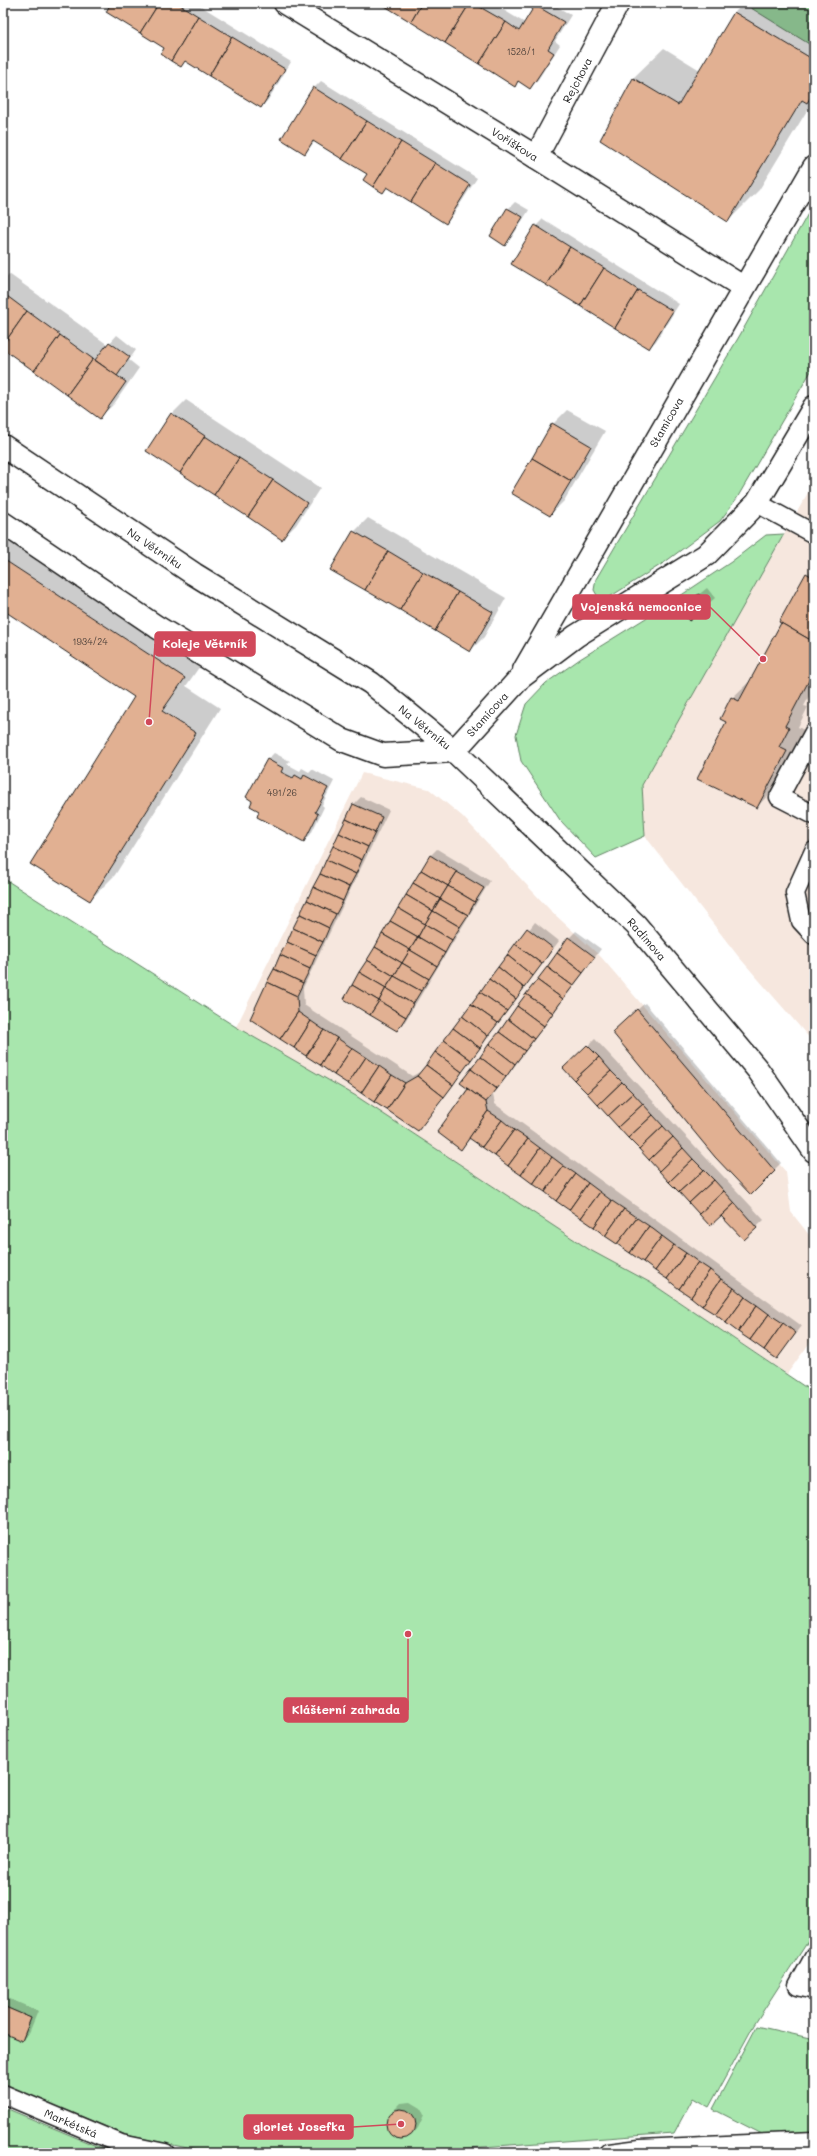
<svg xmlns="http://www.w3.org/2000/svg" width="817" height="2156" viewBox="0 0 817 2156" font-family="Mali,sans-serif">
<rect width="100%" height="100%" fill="#fff"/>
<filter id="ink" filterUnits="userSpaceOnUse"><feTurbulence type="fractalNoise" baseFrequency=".025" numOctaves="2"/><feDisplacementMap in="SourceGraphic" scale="8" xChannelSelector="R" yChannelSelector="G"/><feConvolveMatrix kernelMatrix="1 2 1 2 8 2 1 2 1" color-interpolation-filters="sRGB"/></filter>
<g filter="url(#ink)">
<g fill="#f6e7de">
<polygon points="814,482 814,1043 738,956 645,836 642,785"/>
<polygon points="362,773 429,789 462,816 551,911 601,957 786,1172 791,1212 814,1241 814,1337 787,1374 651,1283 590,1250 356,1096 236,1027"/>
</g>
<g fill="#a8e6ad" stroke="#628164" fill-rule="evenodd">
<polygon points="743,3 814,3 814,47"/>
<polygon points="814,203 814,366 737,498 720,521 665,562 608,598 598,597 594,590 596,579 740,335"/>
<path d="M784,534L642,785L645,836L596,858L560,820L521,761L516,735L526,704L546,683L580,659L662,608L731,562L766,535ZM699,594L709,606L689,621L680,609Z"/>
<polygon points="3,878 236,1027 356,1096 590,1250 651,1283 814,1393 814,1932 754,2025 709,2107 693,2098 674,2133 401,2153 211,2153 126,2135 3,2084 3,2033 22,2041 31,2018 3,2006"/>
<polygon points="757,2026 814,2039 814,2133 764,2135 713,2109"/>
<polygon points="3,2107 113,2153 3,2153"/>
</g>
<g fill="#0003">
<polygon points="113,3 196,3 291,62 268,100 261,107 186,60 181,66 166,48"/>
<polygon points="382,3 492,3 525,23 538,3 551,3 571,15 555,41 560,45 537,81 530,88 519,81 515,85"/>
<polygon points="744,3 801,3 814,11 814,99 759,190 728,221 633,78 664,48 700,70 735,12"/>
<polygon points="321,81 477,178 453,215 446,222 388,186 383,192 368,173 315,141 305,153 314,88"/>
<polygon points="515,202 529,210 512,237 505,244 491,236 508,209"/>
<polygon points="543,219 679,304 656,341 649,348 536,226"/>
<polygon points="9,274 108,345 117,335 136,350 129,360 139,368 114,404 100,417 3,348 3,280"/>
<polygon points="186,400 320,488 296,525 282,539 172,414"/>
<polygon points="567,410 605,431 564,501 550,515 512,493 553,424"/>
<polygon points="368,518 506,598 484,637 470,651 354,532"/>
<polygon points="3,520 209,653 186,686 220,708 115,875 90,900 135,697 3,608"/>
<polygon points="814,567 814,687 804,706 808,707 798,727 806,731 776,787 757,807 727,721 721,718 732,698 753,678 807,574"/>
<polygon points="707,588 715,598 690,620 681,609"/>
<polygon points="274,753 290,761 287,764 300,771 302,768 309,772 312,769 334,781 322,805 324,807 311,834 304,841 261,811 267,760"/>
<polygon points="361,797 389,810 303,988 304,1005 412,1076 422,1071 535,922 559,941 418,1130 251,1019 354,804"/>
<polygon points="437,849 490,881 404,1023 397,1030 430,856"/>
<polygon points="576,931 601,949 493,1095 495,1104 802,1326 777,1358 471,1138 461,1148 438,1132 569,938"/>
<polygon points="645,1003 781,1163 751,1193 620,1025"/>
<polygon points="595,1039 764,1220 744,1239 572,1061"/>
<polygon points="3,1996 38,2011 29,2033 22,2040 3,2032"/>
<polygon points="411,2102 421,2108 424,2115 418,2128 411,2136 400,2139 390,2135 386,2125 389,2115 401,2103"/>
</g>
<g fill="#e1b092" stroke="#1c1c1c">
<polygon points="111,3 159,3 140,33 106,12"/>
<polygon points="159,3 177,3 198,16 171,61 161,54 164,48 140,33"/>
<polygon points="380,3 422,3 411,22"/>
<polygon points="422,3 470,3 445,43 411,22"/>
<polygon points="470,3 473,3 506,22 479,64 445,43"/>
<polygon points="535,5 564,22 548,49 554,53 530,89 518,81 515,87 479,64 506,22 519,31"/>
<polygon points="734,12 814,60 814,92 807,103 802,100 728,222 600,140 633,78 678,105"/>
<polygon points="198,16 232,37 209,76 185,61 181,67 171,61"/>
<polygon points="232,37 285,69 261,108 209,76"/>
<polygon points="313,87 367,121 342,159 313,141 305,154 281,139"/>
<polygon points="367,121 401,142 373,187 363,180 367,174 342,159"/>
<polygon points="401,142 435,163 411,202 387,187 383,193 373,187"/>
<polygon points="435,163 470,185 446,224 411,202"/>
<polygon points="507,208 523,217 505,246 490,236"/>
<polygon points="535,225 570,247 546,285 511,264"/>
<polygon points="570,247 604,268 580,306 546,285"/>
<polygon points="604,268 638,290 615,328 580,306"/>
<polygon points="638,290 673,311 649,349 615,328"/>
<polygon points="3,293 27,311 3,345"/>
<polygon points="27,311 60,335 34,371 3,349 3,345"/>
<polygon points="60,335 93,359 67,395 34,371"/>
<polygon points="109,342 130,357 117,376 95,360"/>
<polygon points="93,359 126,382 100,419 67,395"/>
<polygon points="171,413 205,436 180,473 146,451"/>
<polygon points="552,423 591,446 571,481 532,458"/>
<polygon points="205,436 239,458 214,495 180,473"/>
<polygon points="239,458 273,480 248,517 214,495"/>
<polygon points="532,458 571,481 550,516 511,493"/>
<polygon points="273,480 307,503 282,540 248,517"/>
<polygon points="353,531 388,551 365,590 330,570"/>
<polygon points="388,551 423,572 400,610 365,590"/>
<polygon points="3,559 185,678 162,711 196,733 90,901 30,864 134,697 3,610"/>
<polygon points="423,572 458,592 435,631 400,610"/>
<polygon points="806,573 814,578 814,642 779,622"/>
<polygon points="458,592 493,612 470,652 435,631"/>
<polygon points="699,594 709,606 689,621 679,609"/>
<polygon points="781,623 814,642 814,671 785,726 789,728 779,747 787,751 757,808 697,779 726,722 720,719 731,697 739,701"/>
<polygon points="267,759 283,768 281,772 293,778 295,775 302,779 304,775 328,788 315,812 318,814 304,842 257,817 259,811 250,806 252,801 246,797"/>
<polygon points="353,804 382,817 375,833 346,819"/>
<polygon points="346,819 375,833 368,847 339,833"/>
<polygon points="339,833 368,847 362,860 333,846"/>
<polygon points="333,846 362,860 356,874 326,860"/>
<polygon points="430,855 457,872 448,886 421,870"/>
<polygon points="326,860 356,874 349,887 320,874"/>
<polygon points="421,870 448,886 440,899 413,883"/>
<polygon points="457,872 484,888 475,902 448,886"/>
<polygon points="320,874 349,887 343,901 313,887"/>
<polygon points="413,883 440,899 433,911 406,895"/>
<polygon points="448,886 475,902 468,915 440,899"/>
<polygon points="313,887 343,901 336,914 307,900"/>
<polygon points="406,895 433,911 425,924 398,908"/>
<polygon points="440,899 468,915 460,927 433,911"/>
<polygon points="307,900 336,914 329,928 300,914"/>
<polygon points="398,908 425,924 418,937 390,921"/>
<polygon points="433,911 460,927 452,940 425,924"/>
<polygon points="300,914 329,928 323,942 293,928"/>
<polygon points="390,921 418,937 410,950 382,934"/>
<polygon points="425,924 452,940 445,953 418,937"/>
<polygon points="293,928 323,942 316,955 287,942"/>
<polygon points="527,928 553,948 542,964 515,944"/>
<polygon points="382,934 410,950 402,963 375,947"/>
<polygon points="418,937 445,953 437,966 410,950"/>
<polygon points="568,937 595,957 583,973 557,953"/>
<polygon points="287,942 316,955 310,969 280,955"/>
<polygon points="515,944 542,964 533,976 507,955"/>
<polygon points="375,947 402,963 394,976 367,960"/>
<polygon points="410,950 437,966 429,979 402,963"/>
<polygon points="557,953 583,973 573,986 547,967"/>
<polygon points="280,955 310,969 303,983 274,969"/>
<polygon points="507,955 533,976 524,988 498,967"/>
<polygon points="367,960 394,976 386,988 359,972"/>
<polygon points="402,963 429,979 421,991 394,976"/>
<polygon points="498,967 524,988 516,999 489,979"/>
<polygon points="547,967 573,986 563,999 537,980"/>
<polygon points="274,969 303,983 297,996 267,982"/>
<polygon points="359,972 386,988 379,1001 352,985"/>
<polygon points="394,976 421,991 413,1004 386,988"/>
<polygon points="489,979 516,999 507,1011 480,992"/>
<polygon points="537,980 563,999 553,1013 526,994"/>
<polygon points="267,982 297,996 298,1012 280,1039 250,1019"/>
<polygon points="352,985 379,1001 370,1015 344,999"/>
<polygon points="386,988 413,1004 406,1017 379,1001"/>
<polygon points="480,992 507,1011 498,1023 471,1004"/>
<polygon points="526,994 553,1013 544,1026 517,1006"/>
<polygon points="379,1001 406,1017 397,1031 370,1015"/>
<polygon points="471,1004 498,1023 488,1036 462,1016"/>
<polygon points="517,1006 544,1026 534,1039 508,1019"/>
<polygon points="637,1009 775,1171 751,1195 715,1157 612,1032"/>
<polygon points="298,1012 311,1021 294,1048 280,1039"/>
<polygon points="462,1016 488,1036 480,1048 453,1028"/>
<polygon points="508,1019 534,1039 525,1051 499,1032"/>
<polygon points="311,1021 324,1030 306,1056 294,1048"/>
<polygon points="453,1028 480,1048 471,1060 444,1040"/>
<polygon points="324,1030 337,1038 320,1065 306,1056"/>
<polygon points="499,1032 525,1051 515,1064 489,1044"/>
<polygon points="337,1038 352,1048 334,1075 320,1065"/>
<polygon points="444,1040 471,1060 462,1072 435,1052"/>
<polygon points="489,1044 515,1064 506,1077 480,1057"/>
<polygon points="587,1045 599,1057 574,1080 563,1068"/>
<polygon points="352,1048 366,1057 348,1084 334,1075"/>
<polygon points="435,1052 462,1072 453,1085 426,1065"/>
<polygon points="366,1057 379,1066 361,1093 348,1084"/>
<polygon points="480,1057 506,1077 497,1089 471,1069"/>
<polygon points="599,1057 611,1071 587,1093 574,1080"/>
<polygon points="426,1065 453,1085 444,1097 417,1076"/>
<polygon points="379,1066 392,1075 374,1102 361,1093"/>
<polygon points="471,1069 497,1089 486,1102 460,1083"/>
<polygon points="611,1071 622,1082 598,1105 587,1093"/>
<polygon points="392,1075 405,1083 387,1110 374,1102"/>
<polygon points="417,1076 444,1097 418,1131 387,1110 405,1083"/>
<polygon points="622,1082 633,1093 608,1116 598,1105"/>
<polygon points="468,1089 486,1102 488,1111 461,1150 437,1132"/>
<polygon points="633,1093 643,1104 618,1127 608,1116"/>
<polygon points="643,1104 653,1115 628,1138 618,1127"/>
<polygon points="488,1111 502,1120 482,1147 469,1138"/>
<polygon points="653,1115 663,1126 639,1149 628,1138"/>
<polygon points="502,1120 514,1130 495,1156 482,1147"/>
<polygon points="663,1126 673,1137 649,1160 639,1149"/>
<polygon points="514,1130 528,1139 508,1166 495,1156"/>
<polygon points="673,1137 683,1148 659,1171 649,1160"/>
<polygon points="528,1139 540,1148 521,1175 508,1166"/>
<polygon points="540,1148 552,1157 533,1184 521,1175"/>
<polygon points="683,1148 693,1159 669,1182 659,1171"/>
<polygon points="552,1157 564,1166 545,1192 533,1184"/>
<polygon points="693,1159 704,1170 679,1192 669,1182"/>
<polygon points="564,1166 576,1174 556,1201 545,1192"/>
<polygon points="704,1170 714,1180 689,1203 679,1192"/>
<polygon points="576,1174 588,1183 569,1210 556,1201"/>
<polygon points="714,1180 724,1191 699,1214 689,1203"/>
<polygon points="588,1183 600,1192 581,1218 569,1210"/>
<polygon points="724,1191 735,1203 710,1226 699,1214"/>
<polygon points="600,1192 612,1201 594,1227 581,1218"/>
<polygon points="612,1201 624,1209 605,1236 594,1227"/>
<polygon points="735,1203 757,1228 744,1240 721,1216"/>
<polygon points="624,1209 637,1218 617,1244 605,1236"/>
<polygon points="637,1218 649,1226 630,1253 617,1244"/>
<polygon points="649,1226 662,1236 643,1262 630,1253"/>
<polygon points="662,1236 674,1245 655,1271 643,1262"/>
<polygon points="674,1245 686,1253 667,1279 655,1271"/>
<polygon points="686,1253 698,1262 679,1289 667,1279"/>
<polygon points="698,1262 710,1270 691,1297 679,1289"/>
<polygon points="710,1270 721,1279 702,1306 691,1297"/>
<polygon points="721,1279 734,1288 715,1314 702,1306"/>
<polygon points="734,1288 745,1297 726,1323 715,1314"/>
<polygon points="745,1297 757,1305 738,1332 726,1323"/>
<polygon points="757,1305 769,1314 750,1340 738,1332"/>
<polygon points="769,1314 783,1323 764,1350 750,1340"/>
<polygon points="783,1323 796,1333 777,1359 764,1350"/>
<polygon points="3,2006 31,2018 22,2041 3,2033"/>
<circle cx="401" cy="2124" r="15"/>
</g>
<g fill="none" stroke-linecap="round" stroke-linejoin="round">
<defs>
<g id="service">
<polyline points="757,503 814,534"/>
<polyline points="814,732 779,797 814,815"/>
<polyline points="814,851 795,893 801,921 814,935"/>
<polyline points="814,1957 798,1986 814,1990"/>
<polyline points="3,2094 121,2144 165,2153"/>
<polyline points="609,2153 640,2149 814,2141"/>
</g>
<g id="minor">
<polyline points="285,3 536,157 743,287"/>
<polyline points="536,157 618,3"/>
<polyline points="3,523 157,627 342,740 383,755 454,751 520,678 576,636 706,555 757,503 814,407"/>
<polyline points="524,670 814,167"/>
</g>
<polyline id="tertiary" points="3,446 194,574 371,683 454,751 636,925 758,1070 814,1151"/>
</defs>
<use href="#service" stroke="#1c1c1c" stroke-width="21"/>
<use href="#minor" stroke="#1c1c1c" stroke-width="25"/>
<use href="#tertiary" stroke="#1c1c1c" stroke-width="25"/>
<use href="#service" stroke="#fff" stroke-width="18"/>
<use href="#minor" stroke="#fff" stroke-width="22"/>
<use href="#tertiary" stroke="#fff" stroke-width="22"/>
</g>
</g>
<g text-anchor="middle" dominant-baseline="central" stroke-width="3" stroke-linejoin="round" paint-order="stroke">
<g font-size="9" fill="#4d413a">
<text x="521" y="51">1528/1</text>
<text x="90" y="641">1934/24</text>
<text x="282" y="792">491/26</text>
</g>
<g font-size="11" fill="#1c1c1c" stroke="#fff">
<text transform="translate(577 80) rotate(-62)">Rejchova</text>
<text transform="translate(515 144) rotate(32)">Voříškova</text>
<text transform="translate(666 422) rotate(-60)">Stamicova</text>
<text transform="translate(155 548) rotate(34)">Na Větrníku</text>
<text transform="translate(487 714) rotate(-48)">Stamicova</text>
<text transform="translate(425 727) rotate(39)">Na Větrníku</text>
<text transform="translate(647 939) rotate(49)">Radimova</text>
<text transform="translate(71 2123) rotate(23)">Markétská</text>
</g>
</g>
<path fill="none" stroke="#d1495b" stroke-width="1.5" d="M763 659L710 607M149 722L155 644M408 1634L408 1710M401 2124L353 2127"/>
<g fill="#d1495b" stroke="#fff" stroke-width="1.5">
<circle cx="763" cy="659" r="4"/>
<circle cx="149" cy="722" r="4"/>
<circle cx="408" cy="1634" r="4"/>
<circle cx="401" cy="2124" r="4"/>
</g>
<g fill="#d1495b" stroke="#d1495b" stroke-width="1.5">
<rect x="573" y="595" width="137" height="24" rx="4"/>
<rect x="155" y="632" width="100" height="24" rx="4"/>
<rect x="284" y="1698" width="124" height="24" rx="4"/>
<rect x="244" y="2115" width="109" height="24" rx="4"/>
</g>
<g font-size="12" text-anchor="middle" font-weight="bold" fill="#fff">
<text x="641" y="611">Vojenská nemocnice</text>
<text x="205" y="648">Koleje Větrník</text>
<text x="346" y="1714">Klášterní zahrada</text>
<text x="299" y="2131">gloriet Josefka</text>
</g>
<rect width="817" height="2156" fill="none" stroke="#fff" stroke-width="16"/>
<rect x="8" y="8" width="801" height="2140" fill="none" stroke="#1c1c1c" stroke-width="1.5" filter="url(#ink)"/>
</svg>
